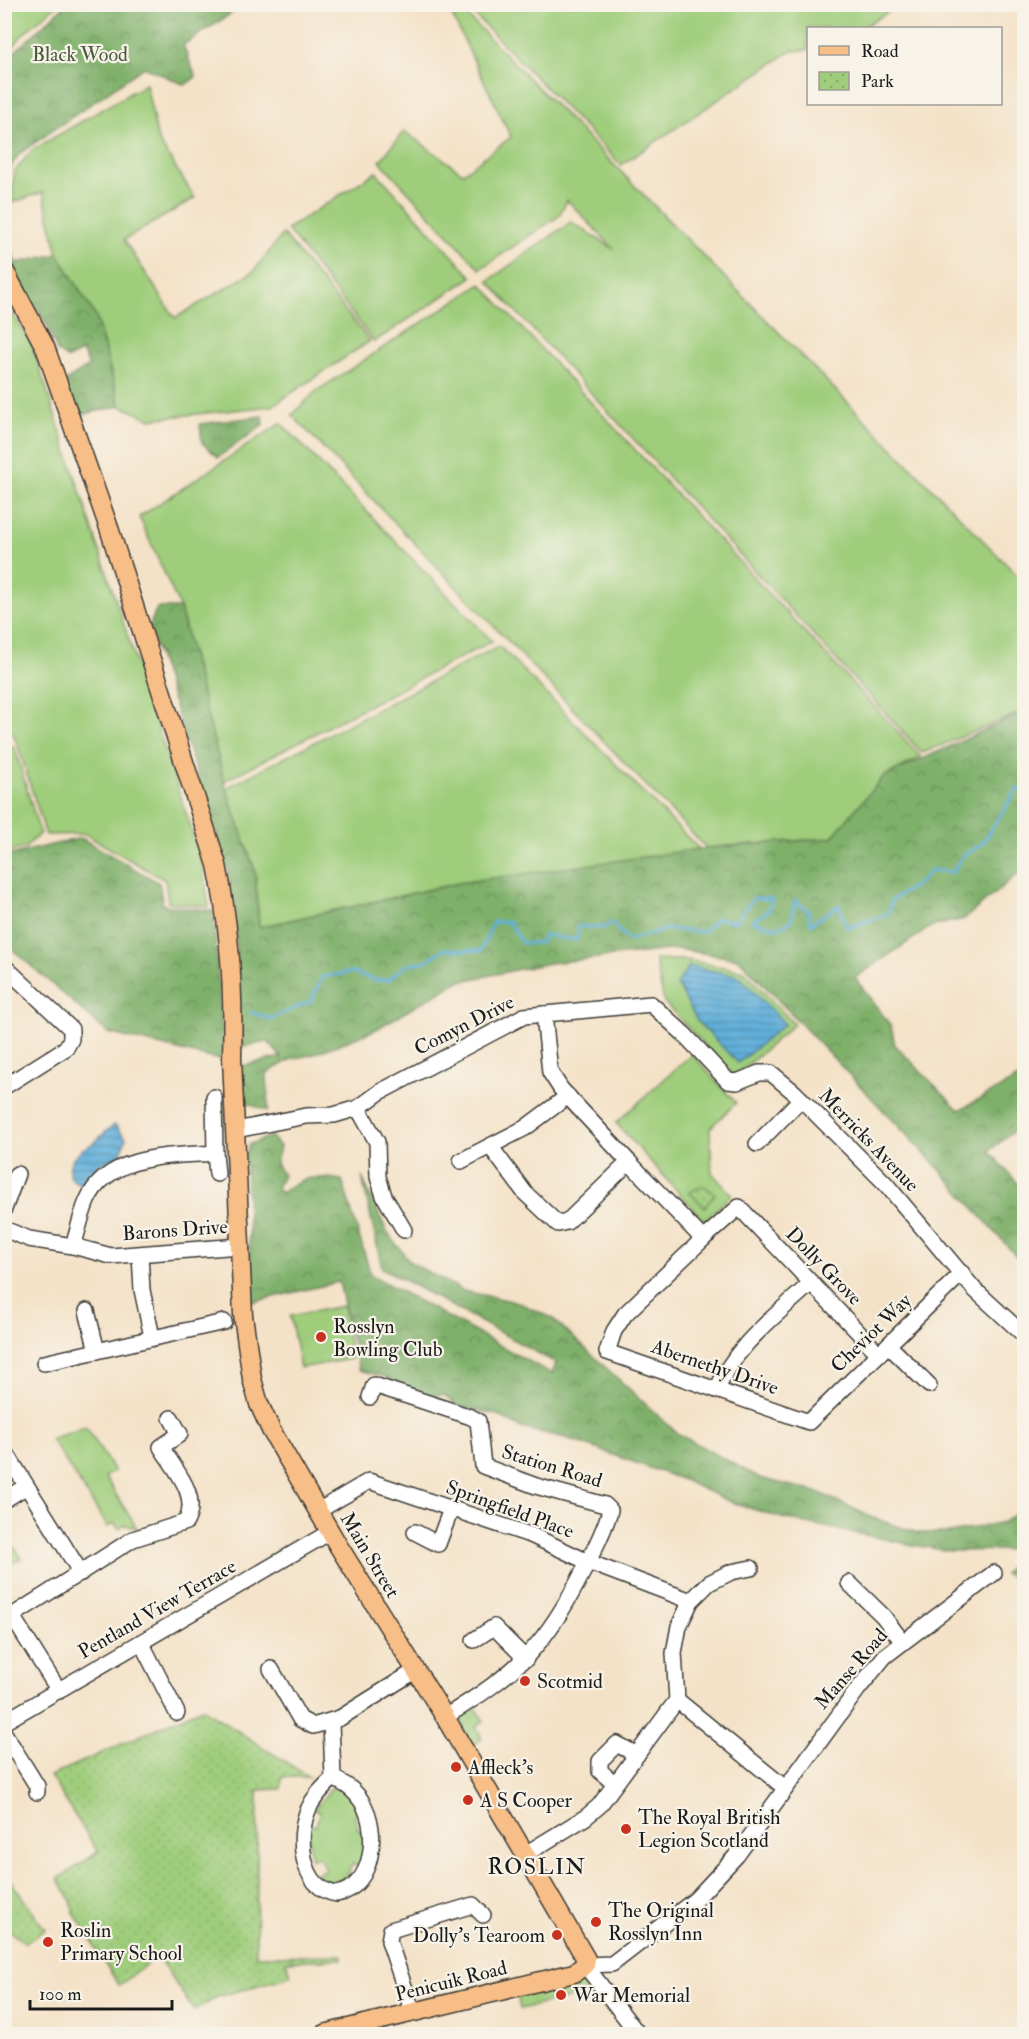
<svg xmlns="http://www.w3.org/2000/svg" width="1029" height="2039" viewBox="0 0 1029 2039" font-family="'IM FELL Double Pica',serif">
<defs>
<pattern id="forest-crowns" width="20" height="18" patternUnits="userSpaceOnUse" patternTransform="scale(1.5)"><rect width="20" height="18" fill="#7fb06b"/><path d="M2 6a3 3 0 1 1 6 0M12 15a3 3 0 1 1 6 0" fill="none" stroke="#678e57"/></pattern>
<pattern id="park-dots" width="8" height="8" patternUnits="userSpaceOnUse" patternTransform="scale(1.5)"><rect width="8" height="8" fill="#9fcd7b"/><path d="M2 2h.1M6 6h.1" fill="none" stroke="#88af6a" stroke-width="1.8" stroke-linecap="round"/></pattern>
<pattern id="water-rules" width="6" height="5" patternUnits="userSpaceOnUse" patternTransform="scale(1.5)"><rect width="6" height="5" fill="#60afda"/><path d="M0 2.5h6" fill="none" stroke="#4e8eb0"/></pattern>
</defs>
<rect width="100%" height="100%" fill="#f7f3e8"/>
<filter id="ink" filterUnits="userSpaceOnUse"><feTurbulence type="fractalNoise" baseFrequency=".0167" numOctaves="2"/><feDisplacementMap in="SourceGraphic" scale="12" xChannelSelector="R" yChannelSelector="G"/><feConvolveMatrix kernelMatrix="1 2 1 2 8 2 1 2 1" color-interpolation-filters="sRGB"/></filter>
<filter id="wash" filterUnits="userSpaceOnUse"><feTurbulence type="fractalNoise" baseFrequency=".008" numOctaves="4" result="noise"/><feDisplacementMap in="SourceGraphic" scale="24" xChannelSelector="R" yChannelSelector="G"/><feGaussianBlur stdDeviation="1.35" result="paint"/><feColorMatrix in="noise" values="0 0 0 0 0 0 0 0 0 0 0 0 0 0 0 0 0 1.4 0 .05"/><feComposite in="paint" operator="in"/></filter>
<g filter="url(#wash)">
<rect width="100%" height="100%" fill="#f4e2c8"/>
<g fill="#9fcd7b" stroke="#5e744c" stroke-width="1.5">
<polygon points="5,4 57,4 57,5 24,33 5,57"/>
<polygon points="447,5 457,5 1024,582 1024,711 922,753 488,281 571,222 614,249 567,200 559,216 480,269 380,161 404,131 463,173 511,137"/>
<polygon points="465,5 899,5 862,28 808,28 808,50 791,51 621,165"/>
<polygon points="146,84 158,140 195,198 124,240 175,318 253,272 283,234 370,341 272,406 151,419 120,406 96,317 58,254 43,192 12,203 14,172 32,150"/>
<polygon points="376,172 472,277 374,342 287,229"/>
<polygon points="481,284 921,757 883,777 831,838 706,848 292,415 315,392"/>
<polygon points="5,301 32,345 202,862 209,907 168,902 165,880 85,834 46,835 17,743 5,717"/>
<polygon points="281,423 492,641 224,781 180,608 139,517"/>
<polygon points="499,646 701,851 459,883 259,927 255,871 226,788"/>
<polygon points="14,746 40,833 25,848 5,852 5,749"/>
<polygon points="655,960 686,960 744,971 794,1024 734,1077 664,1002"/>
<polygon points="692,1054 736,1103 710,1128 712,1173 732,1195 704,1221 616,1123"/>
<polygon points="343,1306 352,1359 300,1368 290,1316"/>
<polygon points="86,1427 114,1471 105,1477 137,1528 125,1525 119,1529 114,1523 108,1527 51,1439"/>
<polygon points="11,1543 22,1558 5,1568 5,1547"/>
<polygon points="332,1787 342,1787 362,1812 354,1815 359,1831 367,1829 361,1868 353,1864 346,1875 352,1881 334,1888 316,1874 325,1869 319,1857 311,1859 307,1824 316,1826 320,1812 314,1809"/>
<polygon points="579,1979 587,1981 596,1992 520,2009 517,1994"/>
</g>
<g fill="url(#forest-crowns)" stroke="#4e6644" stroke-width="1.5">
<polygon points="65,5 244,5 183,45 196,77 185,85 144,67 19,154 6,175 5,188 5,61"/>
<polygon points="4,228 16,263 58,254 96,317 120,406 75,416 64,382 89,366 82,351 68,359 57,351 48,327 5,256"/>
<polygon points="263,416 264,425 218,457 202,443 200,424"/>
<polygon points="157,608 180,608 226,788 255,871 259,927 459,883 706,848 831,838 883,777 1024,712 1024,869 964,919 932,926 855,978 891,1026 895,1045 959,1110 1024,1075 1024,1123 989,1151 1024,1190 1024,1265 942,1172 739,959 678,949 550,963 457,982 373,1031 314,1054 291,1059 267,1073 268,1111 245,1102 241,1066 281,1057 268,1042 239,1047 236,935 227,867 149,627"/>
<polygon points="81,838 159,883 163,905 213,911 224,1061 108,1033 5,943 5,856"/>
<path d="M271,1136L280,1146L276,1164L283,1175L277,1188L282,1193C300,1175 318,1176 342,1180L371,1275L552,1374L556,1363L382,1268L362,1177L387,1232L410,1262L463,1291L517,1302L552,1318L678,1434L760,1478L820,1493L873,1518L918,1533H950L1004,1522L1024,1507V1528L1008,1550L950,1551L918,1546L782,1518L733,1503L681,1479L566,1438L521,1428L498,1415L457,1406L444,1395H415L386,1377L359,1370L339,1282L252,1302L245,1154L250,1144Z"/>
<polygon points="1024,1549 1024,1566 1014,1578 1004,1574"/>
</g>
<g fill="url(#park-dots)" stroke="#5e744c" stroke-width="1.5">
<polygon points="704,1186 715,1194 705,1207 689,1192"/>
<polygon points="475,1707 484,1721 476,1726 482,1739 471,1746 461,1723 464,1716"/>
<polygon points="202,1708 309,1777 282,1777 281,1789 258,1790 256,1956 342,1955 342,1959 286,1961 291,1976 217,1997 194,2011 157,1956 119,1986 75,1915 70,1898 58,1879 98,1852 50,1776"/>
<polygon points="7,1876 45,1929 26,1943 5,1928 4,1878"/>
</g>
<g fill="url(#water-rules)" stroke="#3e667b" stroke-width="1.5">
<polygon points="689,966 739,976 785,1024 738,1063 697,1021 677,984"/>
<path d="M115,1125L126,1138L121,1154L97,1166L81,1184C63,1179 68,1161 80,1151C85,1147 92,1145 96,1141C103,1135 107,1129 115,1125Z"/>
</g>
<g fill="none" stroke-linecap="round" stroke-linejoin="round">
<polyline stroke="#60afda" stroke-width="3" points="251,1012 270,1019 311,1001 322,977 352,972 374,980 388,980 406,965 426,961 444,949 481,951 493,922 509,922 522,943 541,943 544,935 577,940 579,926 603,928 612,923 628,940 667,929 703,932 717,918 735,922 754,898 772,899 768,911 752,921 777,928 791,921 795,900 808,911 811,924 839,905 847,928 888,914 892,900 919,883 931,870 953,872 962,856 982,844 1016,791 1024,788"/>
</g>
</g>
<g filter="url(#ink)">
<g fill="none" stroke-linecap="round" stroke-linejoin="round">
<defs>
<g id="minor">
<polyline points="4,966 71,1029 71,1039 66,1048 4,1087"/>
<path d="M214,1097L215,1153C173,1156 108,1153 87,1201C81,1215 78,1231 73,1246L111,1256L240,1246"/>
<polyline points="358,1108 377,1142 378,1177 384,1196 404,1230"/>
<polyline points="236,1130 306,1116 334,1115 358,1108 380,1092 524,1016 651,1004 684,1034 728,1081 737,1082 759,1073 771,1073 795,1093 885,1183 974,1289 1024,1335"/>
<polyline points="757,1144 801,1099"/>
<polyline points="490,1146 525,1193 558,1224 567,1222 629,1162 561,1089 550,1072 544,1014"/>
<polyline points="215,1153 217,1174"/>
<polyline points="461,1161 525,1128 568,1096"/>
<polyline points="629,1162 703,1239 625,1314 614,1331 607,1352 809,1422 962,1273"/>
<polyline points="4,1209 17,1174"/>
<polyline points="4,1229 29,1239 73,1246"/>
<polyline points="703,1239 739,1207 879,1354"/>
<polyline points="140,1255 142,1290 152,1337"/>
<polyline points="87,1311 97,1351"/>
<polyline points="888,1345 929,1385"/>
<polyline points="44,1363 224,1322"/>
<path d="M717,1390C734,1346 777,1315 811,1283"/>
<path d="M370,1397L374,1385L471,1417L478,1421L483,1466L536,1486L605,1505L610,1510C605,1531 593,1551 584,1570C544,1648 519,1671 445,1717"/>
<polyline points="8,1456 81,1573"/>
<polyline points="4,1500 25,1487"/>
<polyline points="318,1511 369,1481 533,1536 588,1562 691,1601"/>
<polyline points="415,1532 438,1544 451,1509"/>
<polyline points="849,1583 883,1616 902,1641"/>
<polyline points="12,1616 59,1691"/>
<path d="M4,1621L133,1539L186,1522C200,1495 175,1470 161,1447L180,1434L171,1418"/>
<polyline points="474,1640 494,1627 526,1659"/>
<polyline points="141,1642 177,1713"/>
<polyline points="271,1669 300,1719 313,1726 340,1718 415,1671"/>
<polyline points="677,1700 785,1788"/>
<polyline points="4,1722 330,1532"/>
<path d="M331,1722L333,1778C324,1787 314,1796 309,1808C296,1835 300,1889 337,1894C375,1886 379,1829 362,1802C355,1790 345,1784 333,1778"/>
<polyline points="4,1733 37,1786 37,1792"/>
<polyline points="615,1784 600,1771 600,1761 617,1744 637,1755"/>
<polyline points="524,1855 586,1817 599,1806 677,1700 674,1653 679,1626 691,1601 709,1583 731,1572 751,1568"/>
<polyline points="585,1965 612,1964 695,1900 737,1855 858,1689 885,1656 994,1573"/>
<polyline points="585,1965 638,2034"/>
<polyline points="413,2013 389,1941 391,1930 473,1905 483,1915"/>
</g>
<path id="major" d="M4,270L45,347L109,528L217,865C230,928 234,994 232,1058L243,1315L252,1379L259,1404L271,1430L339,1547L445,1717L586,1959L585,1965L574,1973L324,2034"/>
</defs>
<use href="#minor" stroke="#3c3a36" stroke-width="18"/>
<use href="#major" stroke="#3c3a36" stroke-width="21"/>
<use href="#minor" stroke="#fff" stroke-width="15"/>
<use href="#major" stroke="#f7be87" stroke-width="18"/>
</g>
</g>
<g fill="#c8321e" stroke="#f7f3e8" stroke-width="2">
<circle cx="321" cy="1337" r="6"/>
<circle cx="525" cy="1681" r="6"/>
<circle cx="456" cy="1767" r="6"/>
<circle cx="468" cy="1800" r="6"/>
<circle cx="626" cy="1829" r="6"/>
<circle cx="596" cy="1922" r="6"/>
<circle cx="557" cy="1935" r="6"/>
<circle cx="48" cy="1942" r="6"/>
<circle cx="561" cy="1995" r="6"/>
</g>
<g text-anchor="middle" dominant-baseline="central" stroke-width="4.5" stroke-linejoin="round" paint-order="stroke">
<g font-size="20" fill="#4a5a3d" stroke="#f7f3e8">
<text x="80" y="54">Black Wood</text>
</g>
<g font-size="20" fill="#1c1c1c" stroke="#f7f3e8">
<text transform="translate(464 1025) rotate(-27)">Comyn Drive</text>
<text transform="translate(869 1140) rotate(46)">Merricks Avenue</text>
<text transform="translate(175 1230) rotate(-4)">Barons Drive</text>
<text transform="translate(824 1266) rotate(46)">Dolly Grove</text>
<text transform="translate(871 1333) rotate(-44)">Cheviot Way</text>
<text transform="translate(715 1367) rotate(19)">Abernethy Drive</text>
<text transform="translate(552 1466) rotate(17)">Station Road</text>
<text transform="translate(510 1509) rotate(20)">Springfield Place</text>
<text transform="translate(370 1555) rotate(59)">Main Street</text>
<text transform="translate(157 1609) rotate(-30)">Pentland View Terrace</text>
<text transform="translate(851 1669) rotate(-49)">Manse Road</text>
<text transform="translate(451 1981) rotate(-14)">Penicuik Road</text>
</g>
<g font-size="20" fill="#1c1c1c" stroke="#f7f3e8" text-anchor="start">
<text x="333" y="1326">Rosslyn<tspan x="333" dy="23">Bowling Club</tspan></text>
<text x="537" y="1681">Scotmid</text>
<text x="468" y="1767">Affleck's</text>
<text x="480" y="1800">A S Cooper</text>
<text x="638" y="1817">The Royal British<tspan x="638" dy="23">Legion Scotland</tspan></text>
<text x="608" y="1910">The Original<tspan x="608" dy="23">Rosslyn Inn</tspan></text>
<text x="60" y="1930">Roslin<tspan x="60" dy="23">Primary School</tspan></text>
<text x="545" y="1935" text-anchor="end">Dolly’s Tearoom</text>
<text x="573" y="1995">War Memorial</text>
</g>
<g font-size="22" letter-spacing="1.5" fill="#1c1c1c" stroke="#f7f3e8">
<text x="537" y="1867">ROSLIN</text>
</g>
</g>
<rect width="1029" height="2039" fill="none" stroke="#f7f3e8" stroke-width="24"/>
<rect x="807" y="27" width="195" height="78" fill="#f7f3e8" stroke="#9f9d96" stroke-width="1.5"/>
<rect x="819" y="46" width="30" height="9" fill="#f7be87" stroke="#9f9d96" stroke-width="1.5"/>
<text x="861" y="57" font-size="18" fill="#1c1c1c">Road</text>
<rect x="819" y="72" width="30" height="18" fill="url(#park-dots)" stroke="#9f9d96" stroke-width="1.5"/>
<text x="861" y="87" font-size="18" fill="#1c1c1c">Park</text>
<path d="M30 2000v9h142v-9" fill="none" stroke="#1c1c1c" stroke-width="3"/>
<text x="39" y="2000" font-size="18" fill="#1c1c1c" stroke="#f7f3e8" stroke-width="4.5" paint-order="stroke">100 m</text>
</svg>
